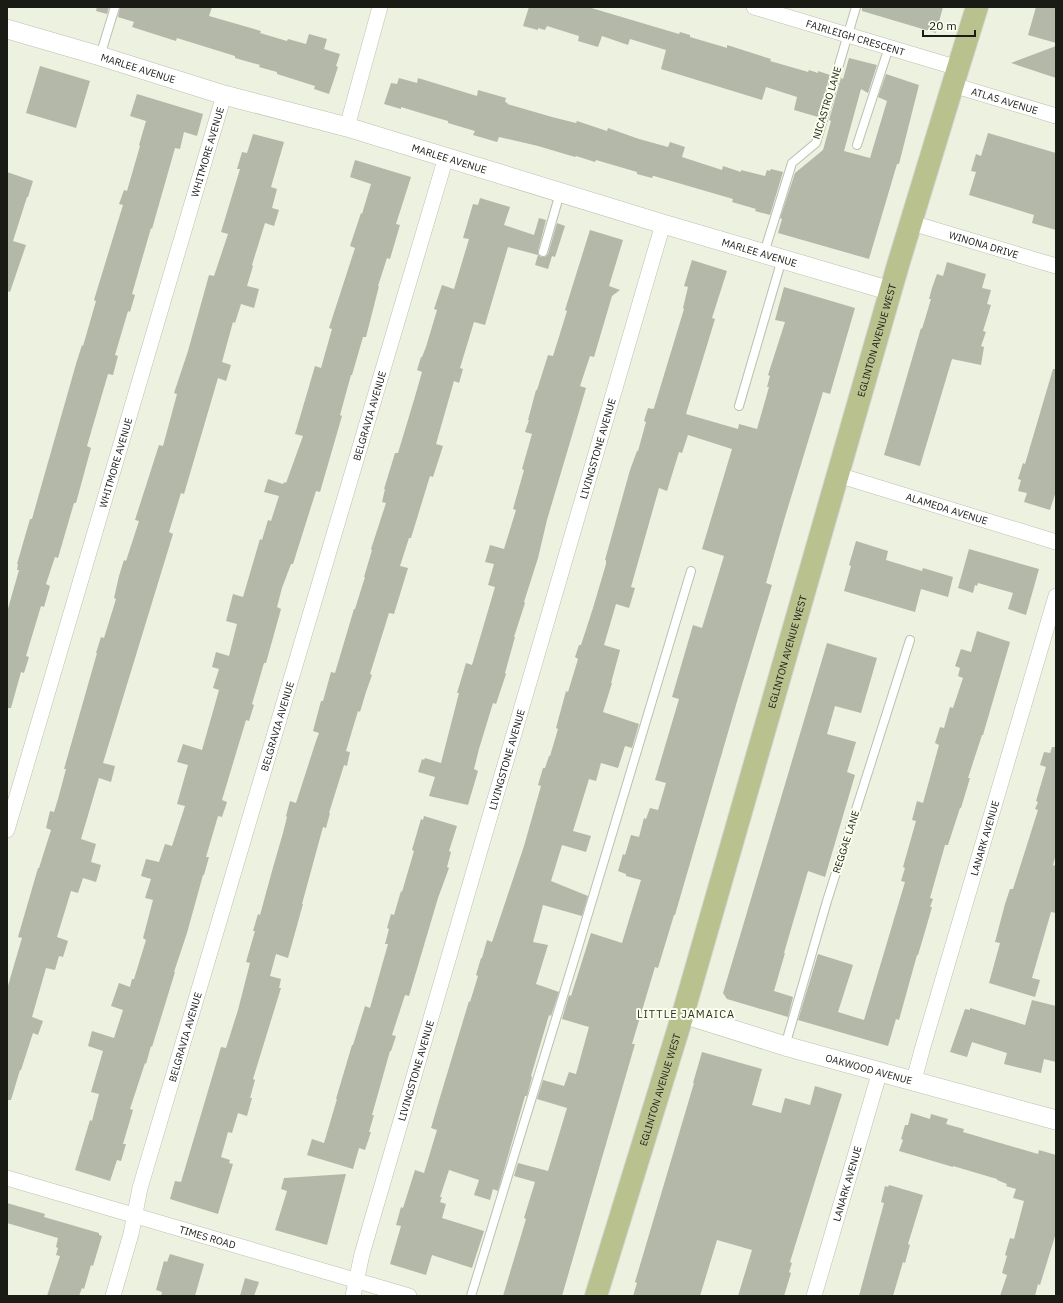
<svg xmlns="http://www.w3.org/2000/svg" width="1063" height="1303" viewBox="0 0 1063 1303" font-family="'IBM Plex Sans',sans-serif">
<rect width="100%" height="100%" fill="#edf1df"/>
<g fill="#b4b8a8">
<polygon points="97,7 109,7 107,14 96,11"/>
<polygon points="120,7 212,7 209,16 261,31 260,33 287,41 288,39 306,44 309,34 327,39 324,49 340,54 336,66 338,67 329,94 314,89 315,86 277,74 277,72 259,67 260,65 235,58 235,56 177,38 176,41 132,27 134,22 118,17"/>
<polygon points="529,7 588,7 679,34 680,32 690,35 690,37 724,47 727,48 727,45 771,59 770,61 805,71 808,72 809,70 818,73 818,71 830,75 818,117 794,110 797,97 766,87 762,100 661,69 666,50 630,39 628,45 602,36 598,47 578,41 579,36 547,26 545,30 538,28 538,30 523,26"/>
<polygon points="862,7 943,7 936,33 862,11"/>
<polygon points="1036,7 1056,7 1056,43 1028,35"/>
<polygon points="1056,46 1056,78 1011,63"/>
<polygon points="849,58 877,65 868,93 861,89 844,151 870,158 887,101 878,97 886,74 919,85 899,164 897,164 869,259 778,233 782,219 780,218 795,173 823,150 831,121 829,120 841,78 843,79"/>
<polygon points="40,66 90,81 76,128 26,113"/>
<polygon points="399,78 417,83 418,78 477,96 478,90 506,98 505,102 508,103 507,104 552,117 576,123 577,121 607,131 608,128 639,139 668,147 670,142 685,147 682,157 722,170 723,166 741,172 741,170 765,176 767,170 770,171 771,169 783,172 770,215 755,211 756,209 732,202 733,199 654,176 653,176 652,178 637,174 637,172 596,160 595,162 576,156 575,157 538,146 499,137 497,142 473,135 475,131 448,123 448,121 434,117 401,107 401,109 384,104 391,83 397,84"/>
<polygon points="137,94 203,114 197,136 184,132 180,149 175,148 152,229 151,228 132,294 135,295 130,312 128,311 115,355 118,356 113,375 108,374 87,446 91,448 76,503 74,503 58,558 55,557 46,584 50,586 44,607 41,606 26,656 29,657 24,673 21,672 11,708 7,708 7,612 19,570 17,570 18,564 17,564 30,519 32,519 39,494 76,364 82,345 83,346 96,301 94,300 123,205 119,204 124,190 127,191 140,146 139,145 146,121 130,116"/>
<polygon points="988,133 1056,153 1056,230 1032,223 1034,215 969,195 976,172 971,171 976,154 981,156"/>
<polygon points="253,134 284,142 271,187 277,189 272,208 279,210 274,226 265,223 252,265 253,266 247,286 259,289 254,308 241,304 235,323 233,322 222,362 231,365 226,381 218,378 189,477 184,494 181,493 169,532 173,534 103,763 115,766 111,782 99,778 81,839 96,844 91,862 101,865 96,882 83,878 78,893 71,891 57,937 68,941 63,957 59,956 55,970 46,968 32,1017 43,1021 38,1035 33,1033 21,1070 20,1070 11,1100 7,1100 7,989 22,938 18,937 38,868 39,868 51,830 46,828 50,811 54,812 58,799 66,769 64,769 97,653 96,653 101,637 104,638 116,599 114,598 119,576 124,560 126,561 139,521 135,520 159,445 163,446 177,394 174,393 188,351 209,275 214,276 228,234 221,232 240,169 237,169 242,152 247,153"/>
<polygon points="355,160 411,177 396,224 400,225 390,259 387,258 378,286 379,286 366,337 363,337 352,375 351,375 340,415 342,416 320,492 316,491 293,564 291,564 282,588 277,607 281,609 266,663 264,663 252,704 254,705 249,721 246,720 222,800 227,802 222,817 218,816 206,857 209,857 204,875 203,875 187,933 174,972 175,972 152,1047 151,1046 146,1064 145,1063 130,1109 133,1110 123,1144 126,1144 121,1161 117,1160 110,1181 75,1170 90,1120 92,1121 99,1094 91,1092 103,1051 88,1046 92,1031 114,1038 123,1010 111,1006 119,983 130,987 132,979 134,979 146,940 143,938 153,900 145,898 151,879 141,876 146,859 159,862 165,844 172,846 185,806 177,804 188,765 177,762 183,744 202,750 219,690 213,688 219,669 212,667 216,652 229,656 237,624 226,621 233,594 243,597 260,539 262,540 268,520 271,521 279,496 264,492 268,479 283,484 284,482 286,483 303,436 295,434 315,366 321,368 332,329 329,328 355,248 350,246 361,213 362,214 371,184 350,177"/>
<polygon points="7,172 33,181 28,197 27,197 13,241 26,245 10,292 7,291"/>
<polygon points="480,198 510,207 504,225 534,235 539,218 546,220 538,251 538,254 541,257 545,257 548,254 557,223 565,226 555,257 552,256 548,269 535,265 538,255 508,247 485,325 474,322 460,368 463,369 459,383 454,381 436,444 443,446 433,477 430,476 411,538 409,538 400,566 408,568 394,614 389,613 370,674 372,675 366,692 360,712 358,711 346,751 350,752 347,766 344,765 329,813 330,813 326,828 323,827 302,904 303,904 288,958 276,954 270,976 281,979 279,988 281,988 253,1079 255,1080 250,1098 252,1098 247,1116 238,1113 232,1133 228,1132 221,1157 230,1160 229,1163 233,1164 218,1214 170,1199 175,1181 181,1182 221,1047 226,1048 238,1010 250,963 246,962 255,931 253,931 258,914 260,915 272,871 283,833 287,817 286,816 290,801 296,803 316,741 319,733 313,731 321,701 323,701 331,672 335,673 354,609 355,609 365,577 364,577 372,550 371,549 386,503 382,502 385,489 384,489 395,453 398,453 414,400 422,372 417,370 421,357 422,357 426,347 437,310 434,309 442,285 454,289 469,239 463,238 473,204 478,205"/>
<polygon points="590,230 623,240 609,286 620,290 612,296 594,357 590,356 580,386 586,388 547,520 538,558 524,602 525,603 514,637 515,637 505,673 506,674 496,704 493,703 479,749 474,769 478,771 468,805 429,796 435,777 418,772 422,759 424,760 425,758 441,763 459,693 457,693 466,663 472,665 495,587 488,585 494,564 485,562 490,545 504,549 516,510 513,509 524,470 522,469 532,434 525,432 529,420 528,420 536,390 537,390 548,355 553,356 567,311 565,310"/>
<polygon points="692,260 727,271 712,318 715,319 686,414 738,429 739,424 757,429 769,387 767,387 770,376 768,375 785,322 775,320 784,287 855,308 830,394 823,392 785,517 766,583 772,585 738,698 675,915 674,915 658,968 655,967 632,1044 635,1044 562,1296 503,1296 526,1219 524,1218 535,1182 514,1176 518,1163 548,1171 567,1108 537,1099 543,1080 564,1086 569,1072 576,1074 589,1027 562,1019 569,995 571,996 591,933 622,943 641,880 626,876 626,874 618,871 623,854 625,855 631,835 639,837 644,818 646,819 650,808 658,810 666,783 655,780 679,699 672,697 693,625 702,628 724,556 702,549 732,449 688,435 682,453 679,452 667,491 659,488 631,587 635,588 629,608 616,604 604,645 620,650 611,683 612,683 603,712 639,724 632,748 625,746 618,768 601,763 596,781 589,779 573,831 591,836 586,852 562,845 551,881 588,896 582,916 543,905 533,942 548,945 536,984 559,992 551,1016 549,1015 531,1076 532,1077 527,1096 525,1096 498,1191 493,1189 490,1200 474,1195 479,1180 449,1170 440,1197 442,1197 440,1202 446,1204 442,1218 484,1231 472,1268 432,1255 426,1275 390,1264 401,1226 396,1225 401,1207 403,1208 415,1170 424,1173 437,1130 431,1128 438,1104 469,1001 470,1002 478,976 476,975 481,958 482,958 487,940 492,942 524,846 541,786 538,785 543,768 545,768 549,756 550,756 558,729 556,728 566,691 568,692 578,659 575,657 579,645 581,645 593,608 606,564 606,560 605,560 630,470 637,451 638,451 646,422 644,421 648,408 653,409 654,408 684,309 683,308 688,287 684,286"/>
<polygon points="947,262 986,274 982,288 991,290 987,304 991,305 983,331 986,332 981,346 984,347 981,365 952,359 920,466 884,455 921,328 922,329 931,299 929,299 932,288 937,274 943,276"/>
<polygon points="1053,369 1056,369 1056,491 1050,510 1024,502 1027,493 1018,491 1021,480 1018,479 1023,463 1025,464"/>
<polygon points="856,541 888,551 886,560 922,571 923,568 953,577 948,597 921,589 915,612 844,591 851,566 849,565"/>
<polygon points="969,549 1039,569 1026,615 1008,609 1013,593 978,583 977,586 975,585 973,593 958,588"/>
<polygon points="977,631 1010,642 983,735 982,735 968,778 970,778 961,808 960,808 948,845 945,845 930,898 933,899 930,907 932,907 926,928 918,955 917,955 899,1020 896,1019 888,1046 798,1020 818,954 853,965 838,1012 864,1020 905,882 901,881 905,868 903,867 916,821 912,820 917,801 923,803 939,745 935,743 940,727 944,728 950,707 953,708 963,678 958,676 960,668 955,666 961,649 971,652"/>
<polygon points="827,643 877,658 861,713 835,706 827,734 856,742 847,772 855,775 825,877 808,871 784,953 785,953 774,991 793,997 788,1017 727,999 723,993"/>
<polygon points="1052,747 1056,747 1056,854 1053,865 1056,866 1056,913 1051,912 1032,978 1040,980 1035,997 989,983 1000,943 995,942 1005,904 1010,889 1013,889 1038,810 1035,809 1038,802 1036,801 1046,767 1040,765 1044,752 1050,753"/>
<polygon points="424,816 457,826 449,851 451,852 447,867 449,868 438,898 409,996 405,995 392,1035 396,1036 391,1051 390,1051 372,1115 374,1115 369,1132 371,1132 365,1150 359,1148 353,1169 307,1155 312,1139 324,1143 337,1099 336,1099 352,1045 353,1045 365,1006 370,1008 388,944 385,944 389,929 387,928 391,914 394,915 401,891 402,892 414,851 412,850 421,819 423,820"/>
<polygon points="1032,1000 1056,1006 1056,1062 1044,1059 1041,1073 1004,1064 1007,1053 972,1042 967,1057 950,1052 965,1009 970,1010 970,1008 1025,1025"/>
<polygon points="702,1052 762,1069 752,1105 781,1113 785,1098 810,1105 815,1086 842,1094 790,1262 792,1263 789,1272 791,1273 784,1296 738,1296 752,1250 717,1240 700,1296 633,1296 637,1283 635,1282 694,1083 693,1083"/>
<polygon points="911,1113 930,1119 931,1114 948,1119 946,1124 964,1129 963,1132 1038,1154 1039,1150 1056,1155 1056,1233 1040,1285 1038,1284 1035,1296 1000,1296 1007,1275 1002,1273 1007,1256 1005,1255 1010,1238 1014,1239 1024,1201 1013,1198 1016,1189 1006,1186 1007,1184 997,1180 997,1179 953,1166 953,1167 899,1151 903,1140 901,1139 905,1125 908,1125"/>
<polygon points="346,1174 327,1245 275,1230 287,1191 281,1189 284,1178"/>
<polygon points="889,1185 923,1195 908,1244 910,1245 905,1263 903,1262 893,1296 859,1296 884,1203 881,1202 885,1186 888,1187"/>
<polygon points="7,1203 45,1214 44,1217 99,1233 99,1235 102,1236 93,1266 91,1265 84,1289 82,1288 79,1296 47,1296 60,1256 56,1255 58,1248 56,1247 58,1238 7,1223"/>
<polygon points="170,1254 204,1264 195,1296 161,1296 162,1292 156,1290 164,1261 167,1262"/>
<polygon points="245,1278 259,1282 254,1296 240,1296"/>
</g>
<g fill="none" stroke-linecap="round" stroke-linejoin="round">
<defs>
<g id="service">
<polyline points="100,56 115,7"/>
<polyline points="857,145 889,47"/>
<polyline points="543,252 560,193"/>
<polyline points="764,253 792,163 816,143 856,7"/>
<polyline points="739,406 782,259"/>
<polyline points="785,1046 827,901 910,640"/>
<polyline points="471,1296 578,947 691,571"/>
</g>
<g id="minor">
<path id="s1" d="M754,7L958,68"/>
<path id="s2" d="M953,85L1056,116"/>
<polyline points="347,127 380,7"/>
<path id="s3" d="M912,223L1056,266"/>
<path id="s4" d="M838,475L1056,542"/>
<path id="s5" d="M7,830L224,95"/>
<path id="s6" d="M914,1080L922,1050L1056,596"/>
<path id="s7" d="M7,1178L409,1296"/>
<path id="s8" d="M113,1296L131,1234L140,1188L446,157"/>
<path id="s9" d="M353,1296L362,1254L663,224"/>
<path id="s10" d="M814,1296L880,1071"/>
</g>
<g id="tertiary">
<path id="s11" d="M7,29L100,56L224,95L347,127L663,224L891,291"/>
<path id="s12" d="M683,1014L785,1046L1056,1120"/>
</g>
<g id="primary">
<path id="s13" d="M596,1296L683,1014L898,265L958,68L977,7"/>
</g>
</defs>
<use href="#service" stroke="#bbc0af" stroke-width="10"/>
<use href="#minor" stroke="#bbc0af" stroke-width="16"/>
<use href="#tertiary" stroke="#bbc0af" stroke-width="20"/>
<use href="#primary" stroke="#d6d6d5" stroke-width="24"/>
<use href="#service" stroke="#fff" stroke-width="8"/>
<use href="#minor" stroke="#fff" stroke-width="15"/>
<use href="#tertiary" stroke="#fff" stroke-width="19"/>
<use href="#primary" stroke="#b9c28f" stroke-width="22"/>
</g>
<g text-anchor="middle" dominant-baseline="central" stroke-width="4" stroke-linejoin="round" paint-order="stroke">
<g font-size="10" fill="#1a1b15" stroke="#fafeed">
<text stroke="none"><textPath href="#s1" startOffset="106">FAIRLEIGH CRESCENT</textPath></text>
<text stroke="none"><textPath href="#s11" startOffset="137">MARLEE AVENUE</textPath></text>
<text stroke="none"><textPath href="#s2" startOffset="54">ATLAS AVENUE</textPath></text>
<text transform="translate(827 103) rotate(-73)">NICASTRO LANE</text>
<text stroke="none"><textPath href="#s5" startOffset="707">WHITMORE AVENUE</textPath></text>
<text stroke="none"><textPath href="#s11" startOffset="461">MARLEE AVENUE</textPath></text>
<text stroke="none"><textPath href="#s3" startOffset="75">WINONA DRIVE</textPath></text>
<text stroke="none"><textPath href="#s11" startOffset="785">MARLEE AVENUE</textPath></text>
<text stroke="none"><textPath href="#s13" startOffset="996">EGLINTON AVENUE WEST</textPath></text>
<text stroke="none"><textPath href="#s8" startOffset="917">BELGRAVIA AVENUE</textPath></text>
<text stroke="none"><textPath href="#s9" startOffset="882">LIVINGSTONE AVENUE</textPath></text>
<text stroke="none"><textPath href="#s5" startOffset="383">WHITMORE AVENUE</textPath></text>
<text stroke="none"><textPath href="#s4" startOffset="114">ALAMEDA AVENUE</textPath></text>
<text stroke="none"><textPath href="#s13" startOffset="672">EGLINTON AVENUE WEST</textPath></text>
<text stroke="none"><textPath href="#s8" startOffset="593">BELGRAVIA AVENUE</textPath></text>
<text stroke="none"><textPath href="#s9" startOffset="558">LIVINGSTONE AVENUE</textPath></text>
<text stroke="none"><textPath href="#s6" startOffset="252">LANARK AVENUE</textPath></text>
<text transform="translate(846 842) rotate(-72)">REGGAE LANE</text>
<text stroke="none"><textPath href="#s8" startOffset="269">BELGRAVIA AVENUE</textPath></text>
<text stroke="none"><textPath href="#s12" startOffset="194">OAKWOOD AVENUE</textPath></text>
<text stroke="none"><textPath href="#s9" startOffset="234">LIVINGSTONE AVENUE</textPath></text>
<text stroke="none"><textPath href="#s13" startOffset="216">EGLINTON AVENUE WEST</textPath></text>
<text stroke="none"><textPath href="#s10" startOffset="117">LANARK AVENUE</textPath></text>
<text stroke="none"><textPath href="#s7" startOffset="209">TIMES ROAD</textPath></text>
</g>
<g font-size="11" letter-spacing="1" fill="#2e3123" stroke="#fafeed">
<text x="686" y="1014">LITTLE JAMAICA</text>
</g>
</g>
<rect width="1063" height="1303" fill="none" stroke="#1a1b15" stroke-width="16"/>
<path d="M923 30v6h52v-6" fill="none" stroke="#1a1b15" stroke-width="2"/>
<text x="929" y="30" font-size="12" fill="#1a1b15" stroke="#fafeed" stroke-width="3" paint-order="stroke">20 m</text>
</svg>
